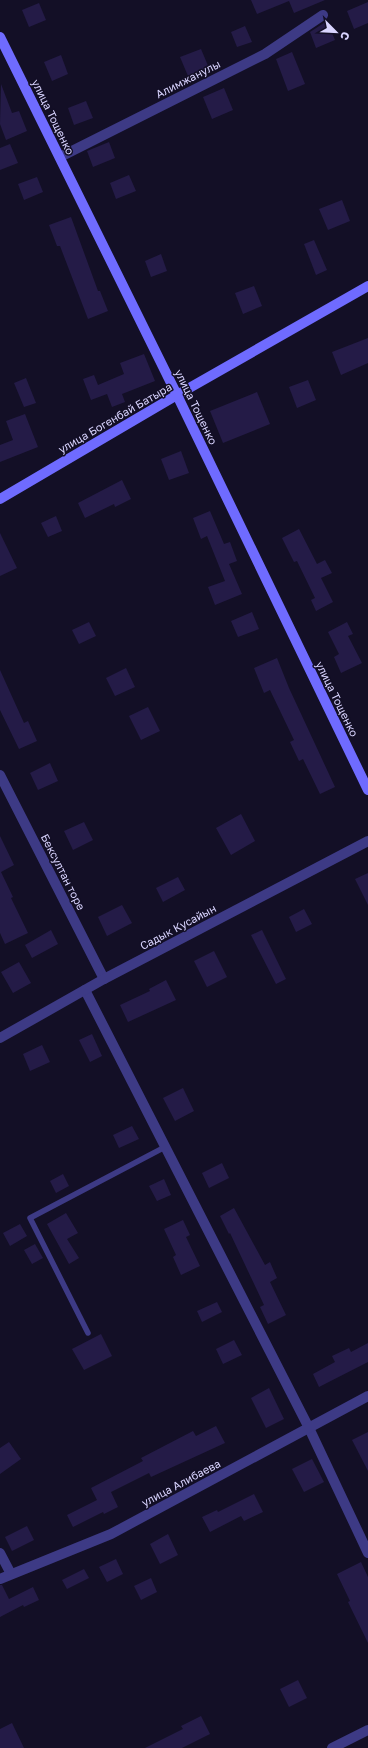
<svg xmlns="http://www.w3.org/2000/svg" width="368" height="1748" viewBox="0 0 368 1748" font-family="'Golos Text',sans-serif">
  <style>
    .building { fill: #241b47 }
    .lines { fill: none; stroke-linecap: round; stroke-linejoin: round }
    .lane { stroke: #3d3a85; stroke-width: 5.5 }
    .street { stroke: #3d3a85; stroke-width: 10 }
    .secondary { stroke: #6f6bff; stroke-width: 10 }
    .labels { text-anchor: middle; stroke-width: 3; stroke-linejoin: round; paint-order: stroke }
    .street-label { font-size: 11px; fill: #d9d4ff; stroke: #130f26 }
  </style>
  <rect width="100%" height="100%" fill="#130f26"/>
  <g class="building">
    <polygon points="251,0 325,0 294,13 289,1 257,14"/>
    <polygon points="368,2 368,23 354,29 347,11"/>
    <polygon points="39,3 46,20 29,27 22,10"/>
    <polygon points="327,21 335,40 316,48 310,32"/>
    <polygon points="245,26 252,42 237,47 231,32"/>
    <polygon points="201,49 209,68 188,76 180,57"/>
    <polygon points="292,52 305,84 288,91 276,59"/>
    <polygon points="61,55 68,74 52,81 44,62"/>
    <polygon points="1,84 12,113 19,111 27,131 6,140 0,124"/>
    <polygon points="224,88 233,110 212,119 203,97"/>
    <polygon points="86,101 93,118 74,125 68,108"/>
    <polygon points="109,142 115,158 93,167 87,151"/>
    <polygon points="10,144 18,163 0,170 0,148"/>
    <polygon points="129,175 136,191 116,199 110,183"/>
    <polygon points="37,177 43,192 24,200 18,184"/>
    <polygon points="342,200 350,221 328,230 319,209"/>
    <polygon points="71,217 98,291 100,291 108,311 88,319 60,246 57,246 49,225"/>
    <polygon points="314,240 327,270 316,275 304,244"/>
    <polygon points="161,254 167,271 151,277 145,261"/>
    <polygon points="254,286 262,306 243,314 235,293"/>
    <polygon points="368,338 368,363 341,375 332,352"/>
    <polygon points="144,354 155,381 122,394 125,402 112,407 107,394 91,400 83,379 94,375 98,385 124,374 120,363"/>
    <polygon points="26,378 36,403 24,407 14,383"/>
    <polygon points="308,380 316,400 297,408 289,387"/>
    <polygon points="257,392 270,424 223,443 210,411"/>
    <polygon points="25,414 38,447 0,462 0,445 13,440 6,421"/>
    <polygon points="181,451 189,473 169,480 161,459"/>
    <polygon points="122,480 131,499 115,507 114,504 85,518 78,503"/>
    <polygon points="210,511 224,544 230,542 237,561 229,564 242,594 215,605 208,587 225,581 207,536 201,539 193,518"/>
    <polygon points="56,516 62,531 48,537 41,523"/>
    <polygon points="299,529 317,564 325,560 332,573 321,578 333,602 316,611 311,600 315,598 297,561 294,562 282,538"/>
    <polygon points="0,533 17,568 0,576"/>
    <polygon points="252,612 259,629 238,637 231,621"/>
    <polygon points="89,622 96,636 79,644 72,630"/>
    <polygon points="347,622 353,634 348,636 362,663 341,673 334,657 339,654 328,632"/>
    <polygon points="277,658 289,688 335,787 320,794 303,759 299,761 290,742 294,740 270,690 264,693 254,668"/>
    <polygon points="126,668 135,687 115,696 106,678"/>
    <polygon points="0,670 24,723 28,721 37,741 19,749 0,710"/>
    <polygon points="148,707 160,731 141,740 129,716"/>
    <polygon points="50,763 58,781 38,790 30,773"/>
    <polygon points="241,814 255,841 231,855 216,828"/>
    <polygon points="84,822 93,840 73,850 64,831"/>
    <polygon points="0,836 14,865 1,872 13,897 11,898 28,933 5,944 0,933"/>
    <polygon points="368,873 368,905 355,879"/>
    <polygon points="178,877 185,890 163,902 156,888"/>
    <polygon points="122,905 132,923 107,936 98,917"/>
    <polygon points="304,909 312,924 296,932 289,917"/>
    <polygon points="51,930 58,944 32,958 25,945"/>
    <polygon points="262,930 286,979 276,984 251,935"/>
    <polygon points="214,951 227,977 207,987 194,961"/>
    <polygon points="19,962 31,983 13,993 1,972"/>
    <polygon points="166,980 176,1000 128,1022 120,1005 150,991 149,989"/>
    <polygon points="92,1034 102,1056 90,1062 79,1040"/>
    <polygon points="42,1045 50,1062 30,1071 23,1054"/>
    <polygon points="183,1088 194,1111 175,1121 163,1098"/>
    <polygon points="132,1126 139,1139 119,1148 113,1135"/>
    <polygon points="222,1163 229,1178 209,1188 202,1173"/>
    <polygon points="63,1174 69,1186 56,1193 50,1181"/>
    <polygon points="164,1179 171,1195 157,1201 149,1186"/>
    <polygon points="234,1208 265,1265 270,1262 277,1278 270,1282 286,1315 268,1324 260,1307 264,1305 230,1233 229,1234 220,1216"/>
    <polygon points="66,1213 78,1233 67,1239 79,1258 69,1264 47,1224"/>
    <polygon points="183,1220 190,1235 186,1237 200,1266 181,1275 173,1257 176,1255 164,1229"/>
    <polygon points="20,1224 27,1236 10,1246 3,1233"/>
    <polygon points="35,1244 43,1258 32,1264 24,1250"/>
    <polygon points="217,1302 222,1312 202,1322 197,1311"/>
    <polygon points="101,1334 112,1356 84,1370 72,1349"/>
    <polygon points="234,1340 242,1355 223,1364 216,1349"/>
    <polygon points="368,1343 368,1362 319,1387 313,1374 335,1362 332,1356 349,1348 351,1352"/>
    <polygon points="269,1388 284,1419 266,1428 251,1398"/>
    <polygon points="216,1426 225,1443 151,1477 149,1473 111,1492 118,1507 104,1514 103,1512 73,1527 67,1515 97,1500 91,1488 143,1461 141,1458 193,1431 196,1436"/>
    <polygon points="368,1432 368,1471 352,1440"/>
    <polygon points="9,1442 21,1459 0,1474 0,1448"/>
    <polygon points="312,1459 324,1482 304,1492 292,1469"/>
    <polygon points="254,1494 263,1512 244,1521 241,1516 210,1532 202,1517 217,1510 218,1512"/>
    <polygon points="27,1526 34,1540 12,1551 5,1537"/>
    <polygon points="168,1534 178,1555 160,1564 150,1544"/>
    <polygon points="116,1559 123,1574 107,1582 99,1567"/>
    <polygon points="361,1562 368,1577 368,1643 348,1602 350,1601 337,1574"/>
    <polygon points="84,1569 89,1578 67,1589 62,1580"/>
    <polygon points="151,1578 157,1592 141,1600 134,1586"/>
    <polygon points="0,1585 2,1585 9,1599 33,1587 39,1600 24,1607 23,1605 0,1617"/>
    <polygon points="298,1680 307,1698 289,1707 280,1689"/>
    <polygon points="201,1716 210,1734 182,1748 145,1748 183,1729 181,1726"/>
    <polygon points="12,1723 24,1748 0,1748 0,1729"/>
  </g>
  <g class="lines">
    <polyline class="lane" points="88,1333 30,1218 165,1147"/>
    <g class="street">
      <polyline points="60,157 265,54 323,15"/>
      <polyline points="0,775 104,979"/>
      <polyline points="85,990 309,1428 368,1553"/>
      <polyline points="0,1038 104,979 368,841"/>
      <polyline points="0,1553 11,1574"/>
      <polyline points="0,1579 111,1534 368,1396"/>
      <polyline points="332,1748 368,1730"/>
    </g>
    <g class="secondary">
      <polyline points="0,37 177,395 368,790"/>
      <polyline points="0,499 177,395 368,286"/>
    </g>
  </g>
  <g class="labels">
    <g class="street-label">
      <text transform="translate(188 79) rotate(-27)" y="4">Алимжанулы</text>
      <text transform="translate(53 117) rotate(64)" y="4">улица Тощенко</text>
      <text transform="translate(196 407) rotate(64)" y="4">улица Тощенко</text>
      <text transform="translate(115 418) rotate(-30)" y="4">улица Богенбай Батыра</text>
      <text transform="translate(337 699) rotate(64)" y="4">улица Тощенко</text>
      <text transform="translate(63 872) rotate(63)" y="4">Бексултан торе</text>
      <text transform="translate(178 927) rotate(-28)" y="4">Садык Кусайын</text>
      <text transform="translate(181 1483) rotate(-28)" y="4">улица Алибаева</text>
    </g>
  </g>
  <g transform="translate(336 32) rotate(114)" stroke="#130f26" stroke-width="3" paint-order="stroke">
  <path d="M0-3L7 15L0 10L-7 15Z" fill="#d9d4ff"/>
  <text y="-6" font-size="11" font-weight="bold" text-anchor="middle" fill="#d9d4ff">С</text>
  </g>
</svg>
